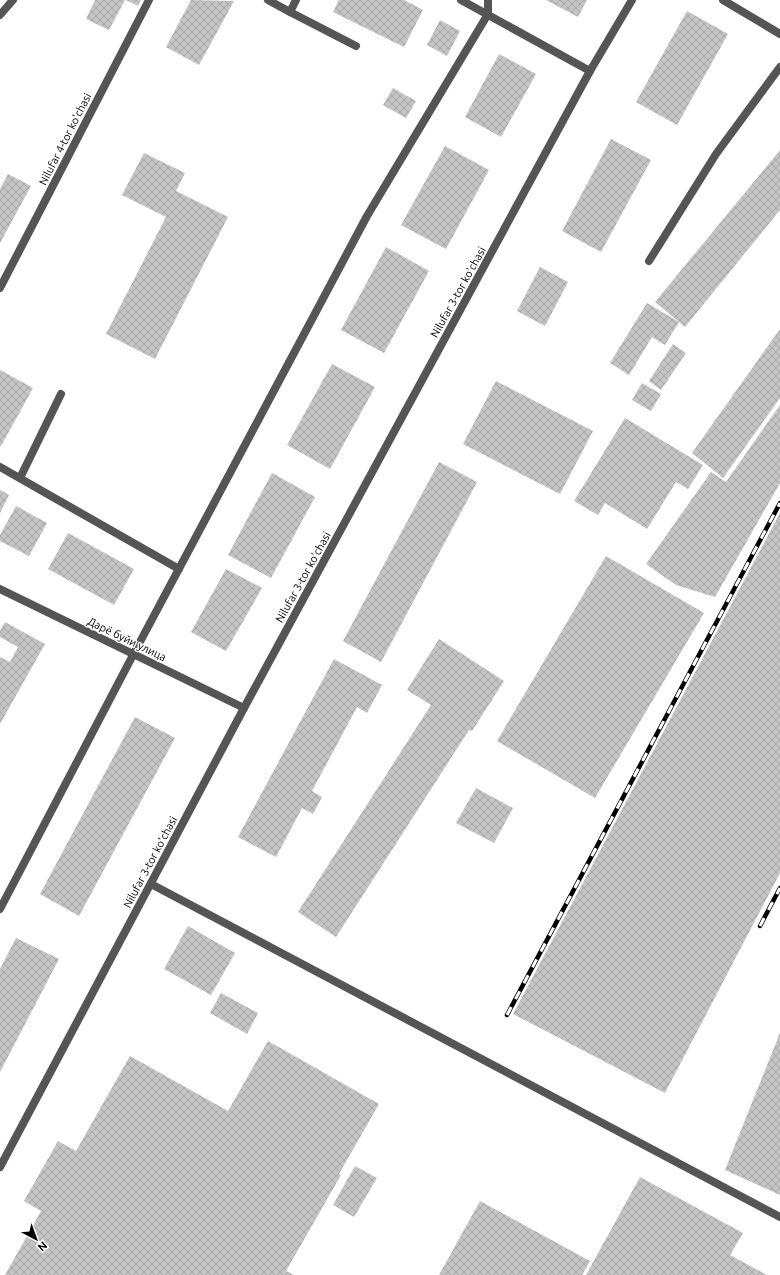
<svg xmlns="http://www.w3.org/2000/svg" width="780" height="1275" viewBox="0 0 780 1275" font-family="Ubuntu,sans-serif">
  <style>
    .building { fill: url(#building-cross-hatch) }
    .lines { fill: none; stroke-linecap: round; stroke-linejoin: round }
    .service { stroke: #555; stroke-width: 8 }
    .minor { stroke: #555; stroke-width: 8 }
    .rail-casing { stroke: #000; stroke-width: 4.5 }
    .rail { stroke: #fff; stroke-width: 3; stroke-dasharray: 9; stroke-linecap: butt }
    .labels { text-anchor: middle; stroke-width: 3; stroke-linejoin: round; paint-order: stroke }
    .street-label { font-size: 11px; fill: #000; stroke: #fff }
  </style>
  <defs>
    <pattern id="building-cross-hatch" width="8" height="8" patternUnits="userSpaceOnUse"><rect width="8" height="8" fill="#c4c4c4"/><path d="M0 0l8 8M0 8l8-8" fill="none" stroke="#a7a7a7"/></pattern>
  </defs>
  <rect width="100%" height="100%" fill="#fff"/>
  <g class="building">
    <polygon points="95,0 125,0 109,30 86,19"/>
    <polygon points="126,0 141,0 138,6"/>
    <polygon points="191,0 234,1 199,65 166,47"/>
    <polygon points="339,0 404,0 423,10 404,47 333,12"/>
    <polygon points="546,0 587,0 578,17"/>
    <polygon points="687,11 728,34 677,125 636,102"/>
    <polygon points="440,20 460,31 447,56 427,45"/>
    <polygon points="499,54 536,74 501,137 465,117"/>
    <polygon points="393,88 416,101 406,118 383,105"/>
    <polygon points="611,139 651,160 601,252 562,231"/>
    <polygon points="445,146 489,170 446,249 401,225"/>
    <polygon points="780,150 780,210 685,327 655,302"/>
    <polygon points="144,153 185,173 176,191 228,217 155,359 106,334 166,217 122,195"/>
    <polygon points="8,174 31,186 0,243 0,189"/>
    <polygon points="386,247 429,271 384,353 341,330"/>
    <polygon points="540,267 568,282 545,326 517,311"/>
    <polygon points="647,303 679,322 665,345 652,337 629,375 610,363"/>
    <polygon points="780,329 780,398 723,478 692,453"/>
    <polygon points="673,344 686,353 661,390 649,381"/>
    <polygon points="332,364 375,387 330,469 287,445"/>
    <polygon points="0,370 33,388 1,446 0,446"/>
    <polygon points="496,381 593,431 560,494 463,444"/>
    <polygon points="642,383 661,394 651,411 632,400"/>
    <polygon points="780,405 780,483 715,597 676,585 646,564 711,472 726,482"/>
    <polygon points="625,418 703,465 688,489 676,482 647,529 605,503 598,515 574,501"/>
    <polygon points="439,462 477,482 381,662 343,641"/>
    <polygon points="272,473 315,497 271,578 228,555"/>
    <polygon points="0,490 9,495 0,513"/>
    <polygon points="16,506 47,523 29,556 0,541 0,535"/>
    <polygon points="780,513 780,873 665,1093 513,1014"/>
    <polygon points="68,533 134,569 114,605 48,569"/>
    <polygon points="606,556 704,613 595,798 497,741"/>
    <polygon points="226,569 262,588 226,651 191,632"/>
    <polygon points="5,622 45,644 0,724 0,657 10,662 18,647 0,637 0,630"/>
    <polygon points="439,639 504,681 472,731 469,730 336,937 298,912 431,705 407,690"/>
    <polygon points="334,659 382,685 367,713 357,707 312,791 322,797 313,814 302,808 276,857 238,837"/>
    <polygon points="135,717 175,738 79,916 40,894"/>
    <polygon points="476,788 513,808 494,843 456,823"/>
    <polygon points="188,926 235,953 211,995 164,969"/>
    <polygon points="16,938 59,959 0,1072 0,969"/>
    <polygon points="221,993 258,1013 247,1034 210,1013"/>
    <polygon points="780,1033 780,1195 725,1170"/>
    <polygon points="268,1041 379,1104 339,1174 341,1175 286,1271 294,1275 5,1275 41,1211 24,1201 58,1141 76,1151 130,1056 228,1111"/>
    <polygon points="355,1166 377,1178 354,1217 333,1205"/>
    <polygon points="640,1177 743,1233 730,1255 767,1275 586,1275"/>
    <polygon points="480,1201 590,1261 582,1275 439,1275"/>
  </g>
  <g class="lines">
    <g class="service">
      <polyline points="268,0 290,12 296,0"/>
      <polyline points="461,0 590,71"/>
      <polyline points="723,0 780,34"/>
      <polyline points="290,12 356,46"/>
      <polyline points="0,15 13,0"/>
      <polyline points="649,261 716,154 780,67"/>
      <polyline points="0,467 179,569"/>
      <polyline points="20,478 61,394"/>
      <polyline points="151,884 780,1217"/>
      <polyline points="0,909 133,655 367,216 488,14 488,0"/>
    </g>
    <g class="minor">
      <polyline points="0,288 149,0"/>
      <polyline points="0,589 244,708"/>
      <polyline points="0,1167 244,708 590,71 632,0"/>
    </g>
    <g class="rail-casing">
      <g id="rail">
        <polyline points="760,926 780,888"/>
        <polyline points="507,1015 780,503"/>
      </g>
    </g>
    <use href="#rail" class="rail"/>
  </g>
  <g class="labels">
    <g class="street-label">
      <text transform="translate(65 139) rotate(-63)" y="4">Nilufar 4-tor ko'chasi</text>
      <text transform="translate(458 292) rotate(-61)" y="4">Nilufar 3-tor ko'chasi</text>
      <text transform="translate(303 577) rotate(-61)" y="4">Nilufar 3-tor ko'chasi</text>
      <text transform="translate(127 639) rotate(26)" y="4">Дарё буйи улица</text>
      <text transform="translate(150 862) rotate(-62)" y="4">Nilufar 3-tor ko'chasi</text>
    </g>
  </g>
  <g transform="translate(36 1239) rotate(139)" stroke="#ffffff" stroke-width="3" paint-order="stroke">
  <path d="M0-3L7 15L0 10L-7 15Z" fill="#000000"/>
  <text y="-6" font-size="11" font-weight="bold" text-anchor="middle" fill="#000000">N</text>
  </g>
</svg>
